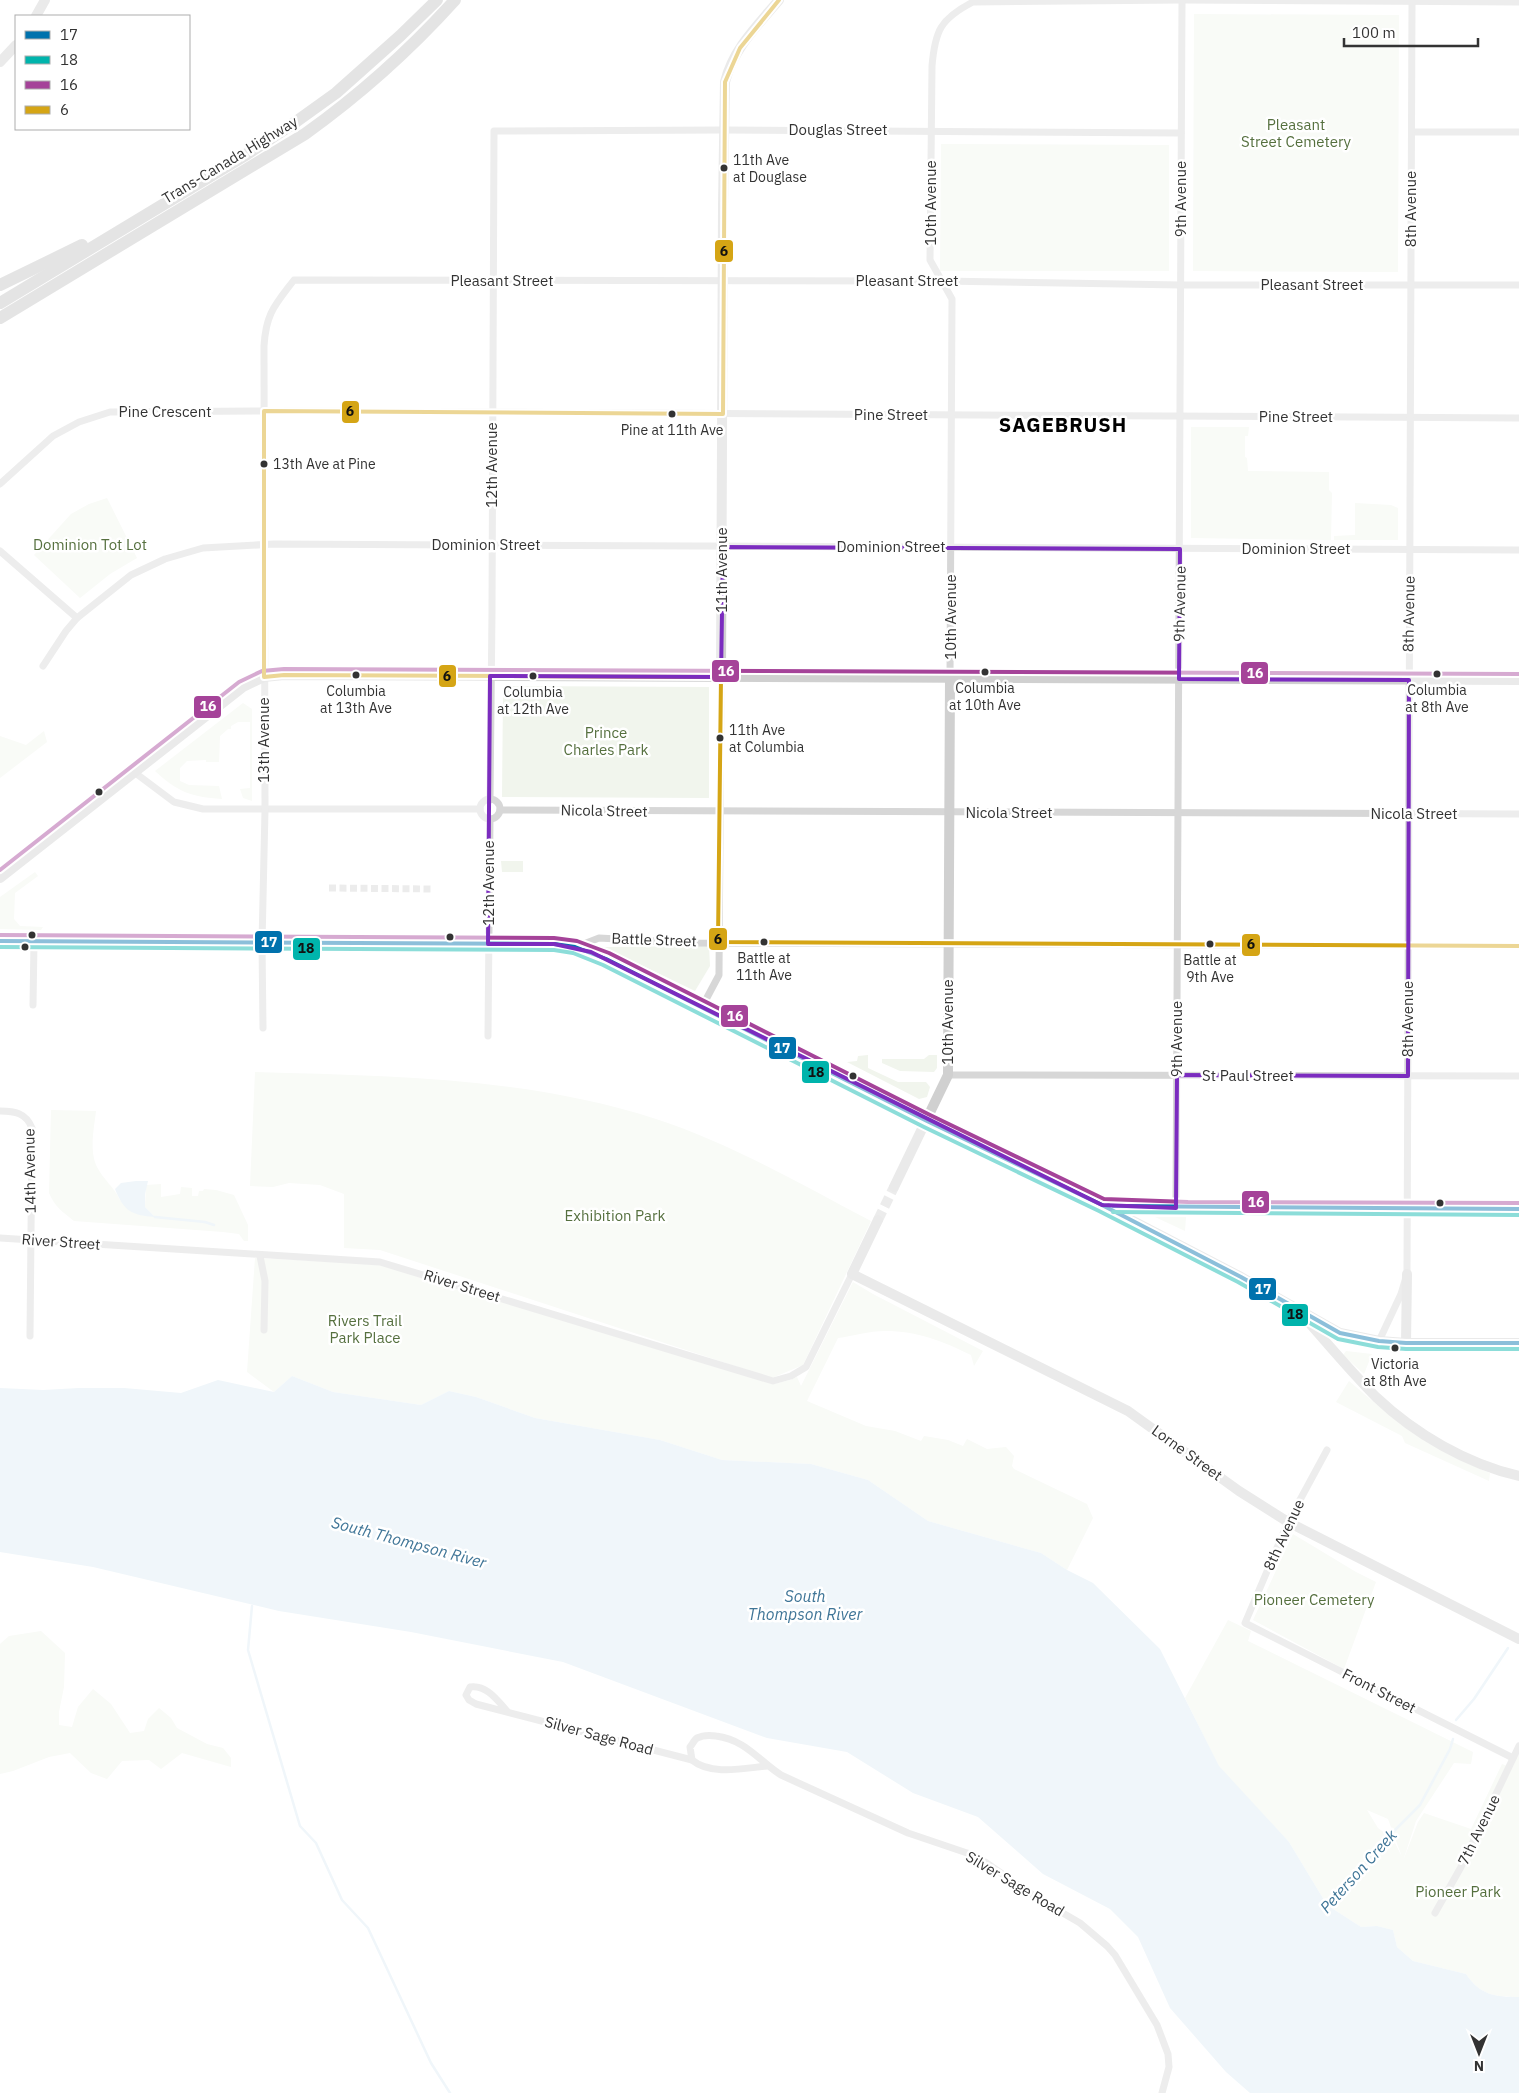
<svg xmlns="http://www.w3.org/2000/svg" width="1519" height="2093" viewBox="0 0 1519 2093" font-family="'IBM Plex Sans',sans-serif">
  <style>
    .green { fill: #f1f5ed; fill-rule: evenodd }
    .water { fill: #ddebf3 }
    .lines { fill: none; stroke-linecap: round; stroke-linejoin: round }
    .stream { stroke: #ddebf3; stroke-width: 2.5 }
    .street-tunnel { stroke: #d6d6d6; stroke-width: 7; stroke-dasharray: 7 3.5; stroke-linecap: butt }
    .secondary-tunnel { stroke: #d6d6d6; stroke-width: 10; stroke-dasharray: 10 5; stroke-linecap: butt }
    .street { stroke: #d7d7d7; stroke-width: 7 }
    .secondary { stroke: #d0d0d0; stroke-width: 10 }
    .highway { stroke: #c4c4c4; stroke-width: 12 }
    .bus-1-casing { stroke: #fff; stroke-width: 8 }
    .bus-2-casing { stroke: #fff; stroke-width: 8 }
    .bus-3-casing { stroke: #fff; stroke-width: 8 }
    .bus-4-casing { stroke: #fff; stroke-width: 8 }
    .bus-1 { stroke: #0072ad; stroke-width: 4 }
    .bus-2 { stroke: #00b4ac; stroke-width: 4 }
    .bus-3 { stroke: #a54399; stroke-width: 4 }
    .bus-4 { stroke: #d5a515; stroke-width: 4 }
    .marked { fill: none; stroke: #7b2cbf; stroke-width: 4; stroke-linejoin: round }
    .bus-dot { fill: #333; stroke: #fff; stroke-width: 2 }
    .labels { text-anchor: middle; stroke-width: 5; stroke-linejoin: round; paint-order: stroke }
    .bus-label { font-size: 14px; fill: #333; stroke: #fff }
    .park-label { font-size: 15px; fill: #56703f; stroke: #fff }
    .street-label { font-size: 15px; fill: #333; stroke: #fff }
    .water-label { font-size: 16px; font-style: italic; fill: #3f7597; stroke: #fff }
    .district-label { font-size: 20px; font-weight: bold; letter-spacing: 1px; fill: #000; stroke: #fff }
    .line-badge { stroke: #fff; stroke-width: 2 }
    .badge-label { font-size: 14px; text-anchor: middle; font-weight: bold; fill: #fff }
    .pale-badge-label { font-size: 14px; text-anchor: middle; font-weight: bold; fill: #111 }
  </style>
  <rect width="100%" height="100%" fill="#fff"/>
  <g class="green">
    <polygon points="1194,14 1399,15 1398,272 1193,271"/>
    <polygon points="941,144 1169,145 1169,271 940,271"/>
    <polygon points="1191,427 1249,427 1248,436 1245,436 1245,457 1247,458 1248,471 1329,472 1329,490 1332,493 1331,540 1191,538"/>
    <polygon points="107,498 137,558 110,574 80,598 34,555 71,514 89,504"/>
    <polygon points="1355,503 1391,505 1398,508 1398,540 1334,540 1334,536 1355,535"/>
    <polygon points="510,686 709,687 709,798 502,797 503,693"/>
    <path d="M243,703L252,709V801L243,798L240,789L250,788V722H238L231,726V729H228L220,736L219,762H206V760L187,761L180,768V781L189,785L219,786L222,799C191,797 178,792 155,771Z"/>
    <polygon points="44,731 47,742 0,778 0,736 26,745"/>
    <polygon points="501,861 523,861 523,872 502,872"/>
    <polygon points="35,872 38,876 15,893 14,919 20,926 43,927 41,930 0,929 0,897"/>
    <polygon points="709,946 710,966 695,991 604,947"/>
    <polygon points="868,1055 868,1068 898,1082 926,1082 930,1087 927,1097 919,1099 847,1062 857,1061 858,1056"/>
    <polygon points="929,1055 937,1055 937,1068 934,1072 900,1071 882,1063 882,1059 924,1059"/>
    <path d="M255,1072C390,1076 526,1077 656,1119C732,1144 801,1184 871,1221L803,1365L772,1378L380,1250L344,1248V1194L320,1185L289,1183L273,1187L250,1186Z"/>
    <path d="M51,1110L96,1111C94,1128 89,1151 97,1167C103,1179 114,1187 120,1200L154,1216L145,1207L146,1185L161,1184V1197L180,1194L181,1187L192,1188V1196H198L199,1191H203L204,1189L216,1190L234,1195L248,1225V1241H244L239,1234L223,1232L74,1221C63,1212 55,1207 49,1193Z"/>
    <polygon points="1155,1217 1186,1217 1185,1231"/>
    <path d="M255,1258L379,1264L774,1384L790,1380L797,1377L801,1386L853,1282L873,1294L983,1351L974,1366L971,1355C942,1341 918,1331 885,1331C869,1331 853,1336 838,1338L807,1401L866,1426L895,1431L921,1441L924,1436L948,1440L963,1446L967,1439L987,1449L1006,1447L1014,1456L1012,1466L1014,1469L1087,1504L1093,1518L1067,1570L1041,1553L928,1521L868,1480L811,1464L722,1460L660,1440L535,1418L476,1397L449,1391L421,1405L333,1392L292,1376L274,1392L247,1372Z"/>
    <polygon points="1346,1351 1372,1354 1364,1374 1343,1355"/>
    <path d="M1349,1381C1395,1421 1432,1450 1490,1473L1489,1481L1405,1443L1402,1436L1336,1402Z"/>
    <polygon points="1293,1534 1356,1572 1376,1582 1344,1669 1253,1620"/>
    <path d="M1228,1620L1251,1631L1248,1641L1473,1752L1471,1764L1454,1763L1416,1821L1403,1861L1418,1822L1424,1813L1471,1829L1502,1764L1512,1768L1519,1754V1997C1495,1997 1480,1995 1466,1974L1413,1961L1397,1947L1393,1930L1377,1926L1361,1927L1327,1905L1289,1842L1219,1767L1185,1698ZM1367,1810L1388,1819L1402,1857L1393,1839L1378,1828Z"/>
    <polygon points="41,1631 65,1653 64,1687 59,1712 59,1725 72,1727 78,1707 93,1689 111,1704 130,1733 144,1731 148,1719 159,1708 171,1718 177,1728 207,1744 223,1748 231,1758 231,1767 182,1753 161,1769 149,1760 122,1761 107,1779 91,1773 70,1753 49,1757 13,1771 0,1774 0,1644 9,1636"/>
  </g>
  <g class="water">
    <path d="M136,1181H148L145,1194V1207L155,1217C131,1215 124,1211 115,1189L121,1183Z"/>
    <path d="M292,1376L333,1392L421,1405L449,1391L476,1397L535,1418L660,1440L722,1460L811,1464L868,1480L928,1521L1041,1553L1067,1570L1093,1583L1160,1649L1219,1766L1289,1842L1327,1905L1361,1927L1377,1926L1393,1930L1397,1947L1413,1961L1466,1974C1480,1995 1495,1997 1519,1997V2093H1250L1226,2072L1170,2008L1138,1937L1110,1909L1043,1874L978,1817L913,1793L847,1752L767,1738L563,1662L411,1632L279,1611L93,1567L0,1552V1388L43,1390L79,1388H124L181,1393L218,1380L274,1392Z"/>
  </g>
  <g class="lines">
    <g class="stream">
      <polyline points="155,1217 205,1222 214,1225"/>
      <polyline points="252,1606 248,1650 300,1826 316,1843 342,1900 368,1928 431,2063 450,2093"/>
      <polyline points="1456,1720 1474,1699 1508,1648"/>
      <polyline points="1326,1907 1357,1875 1384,1841 1420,1805 1450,1749 1453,1739"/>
    </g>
    <polyline class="street-tunnel" points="329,888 433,889"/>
    <polyline class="secondary-tunnel" points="878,1220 894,1187"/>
    <g class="street">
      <polyline points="1412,132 1519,132"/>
      <polyline points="0,484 53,436 79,422 110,412 264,411 1519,418"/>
      <polyline points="0,551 77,618"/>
      <polyline points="43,666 66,631 77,618 131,575 165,559 203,548 274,544 1519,550"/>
      <path d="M950,678L952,299L930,260L932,66C935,31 940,19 973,2L1182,0L1519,2"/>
      <polyline points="134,772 174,802 203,809 480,809"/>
      <circle cx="490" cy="809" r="10"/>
      <polyline points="490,800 492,611 494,131 724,130 1181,133"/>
      <polyline points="500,810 1519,814"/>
      <polyline points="576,947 599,938 689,943 1519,946"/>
      <polyline points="33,1005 34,942"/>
      <polyline points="702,1007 719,975 721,677"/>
      <path d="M263,1028L262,943L265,810L264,346C266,313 275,305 294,280L941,281L1181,285H1519"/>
      <polyline points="488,1036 490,819"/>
      <polyline points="948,1075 1519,1076"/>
      <path d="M0,1111C15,1111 26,1113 32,1128L30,1336"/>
      <polyline points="1176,1208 1182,0"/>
      <polyline points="0,1238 380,1262 773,1381 791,1376 806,1367 852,1274"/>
      <polyline points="260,1256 265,1281 264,1330"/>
      <polyline points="1379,1341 1401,1294 1407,1274 1412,1"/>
      <polyline points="1327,1450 1288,1522 1245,1623 1513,1758"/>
      <path d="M507,1711C498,1701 486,1684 470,1687L466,1695L469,1700L476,1704L692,1760"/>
      <path d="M767,1766C745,1768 711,1776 692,1760L690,1747C692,1745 694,1740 697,1738C703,1735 710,1735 716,1736C746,1740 758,1760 781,1775L908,1833L967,1853L985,1862L1037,1898L1080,1923L1107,1946L1115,1955L1157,2025L1168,2054L1169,2067L1162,2093"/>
      <polyline points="1435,1913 1461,1867 1519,1746"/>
    </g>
    <g class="secondary">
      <polyline points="36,16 45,0"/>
      <polyline points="0,62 16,45"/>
      <path d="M721,677L723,206L725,82C733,49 757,26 779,0"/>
      <polyline points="0,878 243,687 264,677 284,675 1519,680"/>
      <polyline points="0,941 554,944 575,947 606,959 927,1121 1102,1205 1241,1277 1340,1333 1379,1341 1406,1343 1519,1343"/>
      <polyline points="894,1187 948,1075 950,678"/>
      <polyline points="1105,1205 1188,1208 1519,1209"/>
      <polyline points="878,1220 852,1274 1128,1411 1239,1491 1288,1522 1519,1639"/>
      <path d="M1304,1317C1328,1344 1351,1372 1376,1397C1415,1434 1467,1464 1519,1476"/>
      <polyline points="1406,1343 1407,1274"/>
    </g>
    <g class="highway">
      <polyline points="0,285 82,245"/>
      <polyline points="0,303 247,154 297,121 336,93 400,36 437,0"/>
      <path d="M0,318L305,134C361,94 409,51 455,0"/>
    </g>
    <g class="bus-1-casing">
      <g id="bus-1">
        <polyline points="0,941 554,944 575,947 606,959 927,1121 1102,1205 1241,1277 1340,1333 1379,1341 1406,1343 1519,1343"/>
        <polyline points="1113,1206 1519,1209"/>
      </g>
    </g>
    <g class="bus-2-casing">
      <g id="bus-2">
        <polyline points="0,947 554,950 573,953 603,965 924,1127 1099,1211 1238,1282 1338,1339 1378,1347 1406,1349 1519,1349"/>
        <polyline points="1113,1212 1519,1215"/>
      </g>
    </g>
    <g class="bus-3-casing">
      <g id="bus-3">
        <polyline points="0,870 239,682 262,671 284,669 1519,674"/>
        <polyline points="0,935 554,938 577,941 609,953 930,1115 1104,1199 1188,1202 1519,1203"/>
      </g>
    </g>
    <g class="bus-4-casing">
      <polyline id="bus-4" points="779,0 740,48 725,82 723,414 264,411 264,677 284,675 721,677 718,942 1519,946"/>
    </g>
    <use href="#bus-1" class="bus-1"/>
    <use href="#bus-2" class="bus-2"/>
    <use href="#bus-3" class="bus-3"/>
    <use href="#bus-4" class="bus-4"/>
  </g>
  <path d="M0 0H1519V2093H0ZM723,547L1180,549L1179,679L1409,680L1408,1076L1177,1075L1176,1208L1102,1205L591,952L554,944H488L490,676L721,677Z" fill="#fff" fill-opacity=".55" fill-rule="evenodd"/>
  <path class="marked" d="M723,547L1180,549L1179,679L1409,680L1408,1076L1177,1075L1176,1208L1102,1205L591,952L554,944H488L490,676L721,677Z"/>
  <g class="bus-dot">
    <circle cx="724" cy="168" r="4.5"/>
    <circle cx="672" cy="414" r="4.5"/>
    <circle cx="264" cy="464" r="4.5"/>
    <circle cx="985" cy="672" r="4.5"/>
    <circle cx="1437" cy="674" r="4.5"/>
    <circle cx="356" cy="675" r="4.5"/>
    <circle cx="533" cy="676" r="4.5"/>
    <circle cx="720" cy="738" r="4.5"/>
    <circle cx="99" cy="792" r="4.5"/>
    <circle cx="32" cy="935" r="4.5"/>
    <circle cx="450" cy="937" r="4.5"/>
    <circle cx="764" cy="942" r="4.5"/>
    <circle cx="1210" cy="944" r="4.5"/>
    <circle cx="25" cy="947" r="4.5"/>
    <circle cx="853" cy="1076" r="4.5"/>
    <circle cx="1440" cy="1203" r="4.5"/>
    <circle cx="1395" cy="1348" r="4.5"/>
  </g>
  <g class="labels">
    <g class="bus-label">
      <text x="733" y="165" text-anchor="start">11th Ave<tspan x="733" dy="17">at Douglase</tspan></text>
      <text x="672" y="435">Pine at 11th Ave</text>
      <text x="273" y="469" text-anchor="start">13th Ave at Pine</text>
      <text x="985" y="693">Columbia<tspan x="985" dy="17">at 10th Ave</tspan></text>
      <text x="1437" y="695">Columbia<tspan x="1437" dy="17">at 8th Ave</tspan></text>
      <text x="356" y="696">Columbia<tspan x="356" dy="17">at 13th Ave</tspan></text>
      <text x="533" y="697">Columbia<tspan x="533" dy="17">at 12th Ave</tspan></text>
      <text x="729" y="735" text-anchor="start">11th Ave<tspan x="729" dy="17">at Columbia</tspan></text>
      <text x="764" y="963">Battle at<tspan x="764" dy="17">11th Ave</tspan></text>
      <text x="1210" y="965">Battle at<tspan x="1210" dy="17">9th Ave</tspan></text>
      <text x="1395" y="1369">Victoria<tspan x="1395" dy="17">at 8th Ave</tspan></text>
    </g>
    <g class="park-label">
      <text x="1296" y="130">Pleasant<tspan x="1296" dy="17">Street Cemetery</tspan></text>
      <text x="90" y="550">Dominion Tot Lot</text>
      <text x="606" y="738">Prince<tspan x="606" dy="17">Charles Park</tspan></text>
      <text x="615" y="1221">Exhibition Park</text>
      <text x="365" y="1326">Rivers Trail<tspan x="365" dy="17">Park Place</tspan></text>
      <text x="1314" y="1605">Pioneer Cemetery</text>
      <text x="1458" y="1897">Pioneer Park</text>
    </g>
    <g class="street-label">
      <text x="838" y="135">Douglas Street</text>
      <text transform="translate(230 160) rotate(-31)" y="5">Trans-Canada Highway</text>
      <text transform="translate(1181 199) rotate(-90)" y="5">9th Avenue</text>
      <text transform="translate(931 203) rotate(-90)" y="5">10th Avenue</text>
      <text transform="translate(1411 209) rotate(-90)" y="5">8th Avenue</text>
      <text x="502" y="286">Pleasant Street</text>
      <text x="907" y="286">Pleasant Street</text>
      <text x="1312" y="290">Pleasant Street</text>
      <text x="165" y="417">Pine Crescent</text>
      <text x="891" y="420">Pine Street</text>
      <text x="1296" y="422">Pine Street</text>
      <text transform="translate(492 465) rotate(-90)" y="5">12th Avenue</text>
      <text x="486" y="550">Dominion Street</text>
      <text x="891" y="552">Dominion Street</text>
      <text x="1296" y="554">Dominion Street</text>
      <text transform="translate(722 570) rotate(-90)" y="5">11th Avenue</text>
      <text transform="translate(1180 604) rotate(-89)" y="5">9th Avenue</text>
      <text transform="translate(1409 614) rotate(-89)" y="5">8th Avenue</text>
      <text transform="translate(951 617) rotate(-90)" y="5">10th Avenue</text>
      <text transform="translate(264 740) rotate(-90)" y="5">13th Avenue</text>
      <text transform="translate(604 811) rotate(1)" y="5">Nicola Street</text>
      <text x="1009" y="818">Nicola Street</text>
      <text x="1414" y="819">Nicola Street</text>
      <text transform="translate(489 883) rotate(-90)" y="5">12th Avenue</text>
      <text transform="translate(654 940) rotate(2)" y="5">Battle Street</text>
      <text transform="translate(1408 1019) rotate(-90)" y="5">8th Avenue</text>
      <text transform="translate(948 1022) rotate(-90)" y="5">10th Avenue</text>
      <text transform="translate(1177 1039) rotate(-90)" y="5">9th Avenue</text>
      <text x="1248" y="1081">St Paul Street</text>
      <text transform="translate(30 1171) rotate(-91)" y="5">14th Avenue</text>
      <text transform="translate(61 1242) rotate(4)" y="5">River Street</text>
      <text transform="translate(462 1286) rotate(17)" y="5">River Street</text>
      <text transform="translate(1187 1453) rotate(36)" y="5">Lorne Street</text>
      <text transform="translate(1284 1535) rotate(-65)" y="5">8th Avenue</text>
      <text transform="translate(1379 1691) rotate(27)" y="5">Front Street</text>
      <text transform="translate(599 1736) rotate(15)" y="5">Silver Sage Road</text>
      <text transform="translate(1479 1830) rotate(-64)" y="5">7th Avenue</text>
      <text transform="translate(1015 1884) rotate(31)" y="5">Silver Sage Road</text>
    </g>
    <g class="water-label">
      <text transform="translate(409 1542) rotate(15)" y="6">South Thompson River</text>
      <text x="805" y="1602">South<tspan x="805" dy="18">Thompson River</tspan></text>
      <text transform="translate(1358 1871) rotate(-48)" y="6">Peterson Creek</text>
    </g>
    <g class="district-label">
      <text x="1063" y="432">SAGEBRUSH</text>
    </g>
  </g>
  <g class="line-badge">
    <rect x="714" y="239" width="20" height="24" rx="5" fill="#d5a515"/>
    <rect x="341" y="400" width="19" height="24" rx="5" fill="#d5a515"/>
    <rect x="711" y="659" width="29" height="24" rx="5" fill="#a54399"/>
    <rect x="1240" y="661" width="29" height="24" rx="5" fill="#a54399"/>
    <rect x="438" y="664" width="19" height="24" rx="5" fill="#d5a515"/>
    <rect x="193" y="695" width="29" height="24" rx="5" fill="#a54399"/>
    <rect x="708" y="927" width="20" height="24" rx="5" fill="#d5a515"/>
    <rect x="254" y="930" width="29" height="24" rx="5" fill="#0072ad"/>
    <rect x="1241" y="933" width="20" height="24" rx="5" fill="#d5a515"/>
    <rect x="292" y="937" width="29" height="24" rx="5" fill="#00b4ac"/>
    <rect x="720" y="1004" width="29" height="24" rx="5" fill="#a54399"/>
    <rect x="768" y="1036" width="29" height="24" rx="5" fill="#0072ad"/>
    <rect x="801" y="1060" width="29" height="24" rx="5" fill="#00b4ac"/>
    <rect x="1241" y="1190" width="29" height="24" rx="5" fill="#a54399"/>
    <rect x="1248" y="1277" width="29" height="24" rx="5" fill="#0072ad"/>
    <rect x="1281" y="1303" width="28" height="24" rx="5" fill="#00b4ac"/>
  </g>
  <g class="badge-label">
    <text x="726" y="676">16</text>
    <text x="1255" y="678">16</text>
    <text x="208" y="711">16</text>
    <text x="269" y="947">17</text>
    <text x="735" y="1021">16</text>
    <text x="782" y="1053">17</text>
    <text x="1256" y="1207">16</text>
    <text x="1263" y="1294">17</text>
  </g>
  <g class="pale-badge-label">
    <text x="724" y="256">6</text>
    <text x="350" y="416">6</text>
    <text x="447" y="681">6</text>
    <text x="718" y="944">6</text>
    <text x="1251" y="949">6</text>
    <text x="306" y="953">18</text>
    <text x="816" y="1077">18</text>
    <text x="1295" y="1319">18</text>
  </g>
  <rect x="15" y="15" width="175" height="115" fill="#ffffff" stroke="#adadad"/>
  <rect x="25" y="31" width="25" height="8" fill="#0072ad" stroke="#adadad"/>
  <text x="60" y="40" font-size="15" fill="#333333">17</text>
  <rect x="25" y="56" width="25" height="8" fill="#00b4ac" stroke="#adadad"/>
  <text x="60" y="65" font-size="15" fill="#333333">18</text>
  <rect x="25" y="81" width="25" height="8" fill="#a54399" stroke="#adadad"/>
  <text x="60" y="90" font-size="15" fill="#333333">16</text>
  <rect x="25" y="106" width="25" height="8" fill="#d5a515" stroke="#adadad"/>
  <text x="60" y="115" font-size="15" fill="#333333">6</text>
  <g transform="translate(1479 2053) rotate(180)" stroke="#ffffff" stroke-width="4" paint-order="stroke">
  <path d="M0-4L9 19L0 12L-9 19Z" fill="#333333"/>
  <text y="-8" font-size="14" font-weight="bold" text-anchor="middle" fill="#333333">N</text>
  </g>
  <path d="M1344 38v8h134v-8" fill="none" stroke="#333333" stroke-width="2.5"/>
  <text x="1352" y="38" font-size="15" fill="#333333" stroke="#ffffff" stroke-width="4" paint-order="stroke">100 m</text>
</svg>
